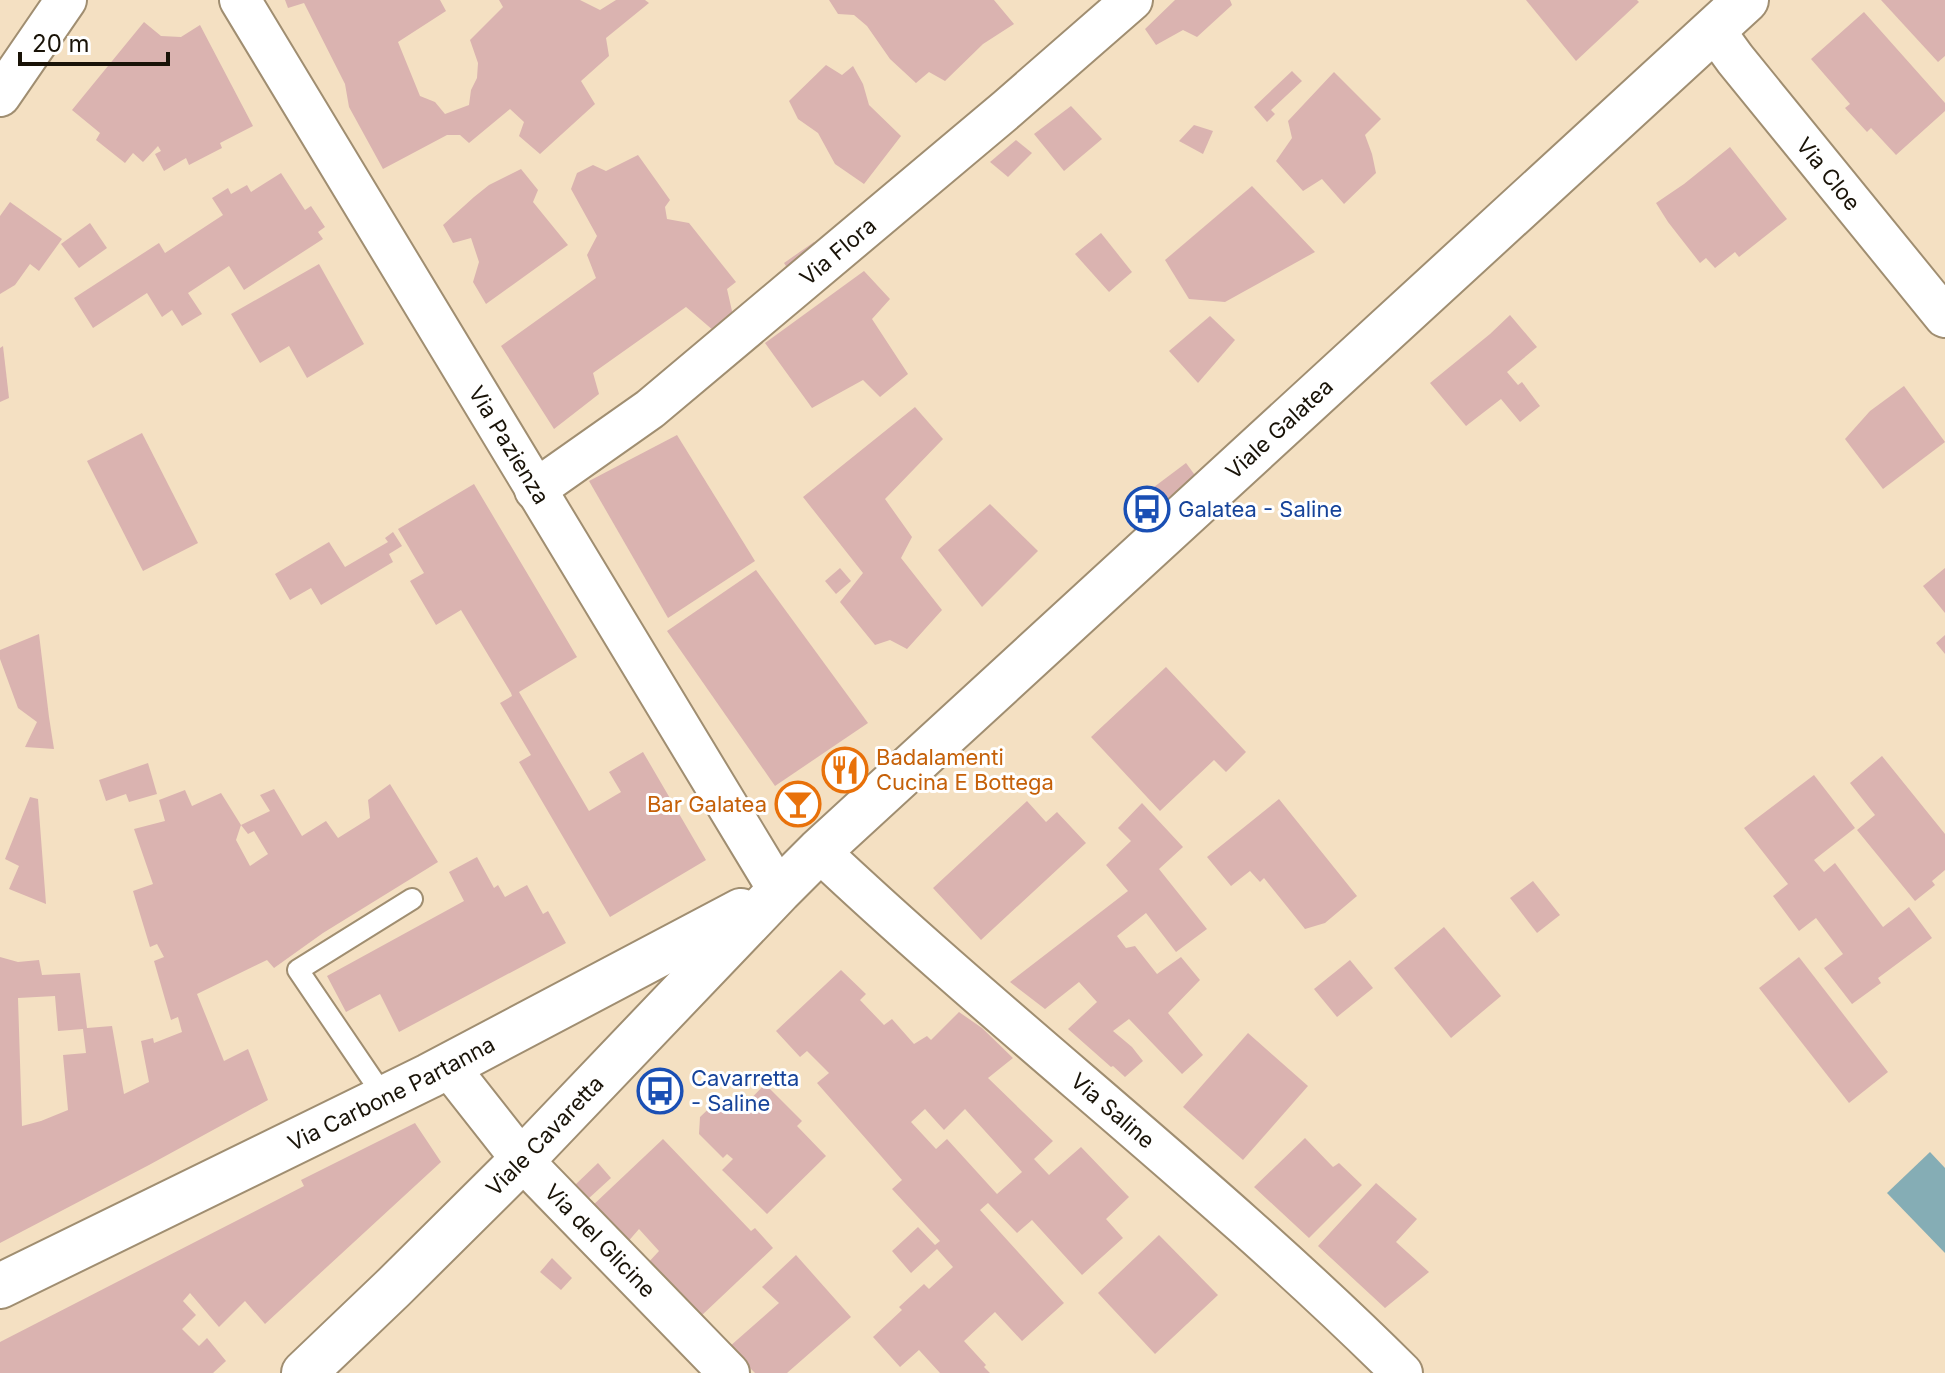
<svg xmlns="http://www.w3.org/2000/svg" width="1945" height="1373" viewBox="0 0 1945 1373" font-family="Inter,sans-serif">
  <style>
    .water { fill: #85adb5 }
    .building { fill: #dab3b0; fill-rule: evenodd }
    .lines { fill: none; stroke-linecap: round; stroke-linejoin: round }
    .service-casing { stroke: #a08e71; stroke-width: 24 }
    .minor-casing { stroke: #a08e71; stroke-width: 44 }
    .secondary-casing { stroke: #a08e71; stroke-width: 48 }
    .service { stroke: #fff; stroke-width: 20 }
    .minor { stroke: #fff; stroke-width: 40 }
    .secondary { stroke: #fff; stroke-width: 44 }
    .labels { text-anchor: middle; stroke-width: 6; stroke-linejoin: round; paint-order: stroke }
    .street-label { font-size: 22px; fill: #191308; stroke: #fff }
    .transit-label { font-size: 22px; fill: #164399; stroke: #fff; text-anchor: start }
    .food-label { font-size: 22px; fill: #c56008; stroke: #fff; text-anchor: start }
  </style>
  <rect width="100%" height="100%" fill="#f4e0c2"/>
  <polygon class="water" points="1930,1152 1945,1168 1945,1253 1887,1193"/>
  <g class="building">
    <polygon points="285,0 440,0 446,11 398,42 420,96 435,102 445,114 469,105 471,90 477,78 478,63 470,40 503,7 499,0 580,0 600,10 616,0 645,0 649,3 606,38 609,56 581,81 595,104 540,154 519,136 524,122 510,109 469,143 460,135 447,135 383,169 349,107 345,84 304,3 288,8"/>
    <polygon points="829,0 994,0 1014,24 983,44 945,81 929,72 916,83 890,59 867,26 854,15 838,14"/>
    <polygon points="1175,0 1230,0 1232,5 1197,37 1183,30 1156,45 1145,29"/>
    <polygon points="1526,0 1637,0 1639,2 1576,61"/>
    <polygon points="1881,0 1945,0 1945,56 1938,62"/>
    <polygon points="1864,12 1945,103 1945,111 1896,155 1871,128 1867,132 1845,108 1850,104 1811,59"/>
    <polygon points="144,22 161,36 181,37 200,25 253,126 220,143 222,148 189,165 186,158 164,171 155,154 161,151 158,146 143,162 133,153 125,163 96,140 100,133 72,110"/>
    <polygon points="826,65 842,75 853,66 863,84 869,105 901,136 864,184 835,164 818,133 798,119 789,101"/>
    <polygon points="1292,71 1302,81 1271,110 1275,114 1267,122 1254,107"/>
    <polygon points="1334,72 1381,119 1365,135 1372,154 1376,173 1344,204 1322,179 1303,191 1276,161 1292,138 1288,121"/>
    <polygon points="1071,106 1102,139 1064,171 1034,134"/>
    <polygon points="1194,125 1213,131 1203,154 1179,141"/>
    <polygon points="1016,140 1032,153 1008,177 990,162"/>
    <polygon points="1730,147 1787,219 1739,257 1735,252 1715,268 1706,258 1700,263 1668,222 1656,203 1684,184"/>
    <polygon points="638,155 670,200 665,207 667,219 689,223 736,282 727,289 735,324 721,337 686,307 593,373 599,394 554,429 501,346 596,278 587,255 597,236 571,189 577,173 593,165 606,171"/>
    <polygon points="521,169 538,190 533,202 568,245 486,304 473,282 479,262 471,238 453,243 443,225 474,197 489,185"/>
    <polygon points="281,173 305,210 311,206 325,227 318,232 323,239 244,290 229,266 188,293 202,314 182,326 172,310 162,317 147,293 93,328 74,298 159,243 165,253 223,215 212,198 228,188 231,194 247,185 251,192"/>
    <polygon points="1252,186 1315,252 1225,302 1189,299 1165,260"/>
    <polygon points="10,202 62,239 39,271 30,264 15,285 0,294 0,216"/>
    <polygon points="90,223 107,248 79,268 61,244"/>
    <polygon points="1101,233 1132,272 1109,292 1075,254"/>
    <polygon points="814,242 824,261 798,284 784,263"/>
    <polygon points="319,264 364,344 307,378 289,346 260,363 231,314"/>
    <polygon points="864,271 890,299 872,319 908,374 880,397 863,380 812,408 765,343"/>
    <polygon points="1510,315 1537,347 1507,372 1518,385 1522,382 1540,406 1520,422 1501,399 1466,426 1430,383 1490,334"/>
    <polygon points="1210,316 1235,340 1198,383 1169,351"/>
    <polygon points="3,346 9,398 0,402 0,348"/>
    <polygon points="1904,386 1945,442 1883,489 1845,439 1870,411"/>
    <polygon points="915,407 943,439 885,499 912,537 901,558 942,610 907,649 890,640 875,645 840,602 863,573 803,497"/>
    <polygon points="142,433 198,543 143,571 87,461"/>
    <polygon points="677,435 755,561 668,618 589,481"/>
    <polygon points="1186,463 1200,482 1166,511 1150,490"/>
    <polygon points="474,484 577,657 519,692 589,811 621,792 609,772 643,752 706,860 610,917 519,762 531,755 500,703 512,696 511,693 461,610 436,625 410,581 424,573 398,529"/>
    <polygon points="990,504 1038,551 982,607 938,550"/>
    <polygon points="393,532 402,546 389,554 393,562 321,605 311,588 290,600 275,574 329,542 345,567 388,542 385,538"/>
    <polygon points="840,568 851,581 836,594 825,581"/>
    <polygon points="1945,568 1945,613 1923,586"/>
    <polygon points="756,570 868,723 775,786 667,631"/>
    <polygon points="39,634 49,717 54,749 25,747 37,722 18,708 0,659 0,650"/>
    <polygon points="1945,635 1945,654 1936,643"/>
    <polygon points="1166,667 1246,752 1226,772 1214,760 1160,811 1091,737"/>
    <polygon points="1882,756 1945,834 1945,870 1932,881 1935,885 1915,901 1857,830 1875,815 1850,783"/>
    <polygon points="148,763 157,794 129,802 126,794 106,801 99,780"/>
    <polygon points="1814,775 1855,828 1814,860 1824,872 1835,863 1883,927 1909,907 1932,938 1878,978 1881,983 1852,1004 1824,968 1843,954 1816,918 1799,931 1773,896 1788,884 1744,828"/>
    <path d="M390,784L438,862L323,933L274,968L267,960L197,994L224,1061L248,1049L268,1100L149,1165L0,1243V957L18,962L39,960L42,975L80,973L87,1028L112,1026L124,1094L149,1082L141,1041L153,1038L154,1043L182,1032L178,1017L171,1020L154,961L164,957L157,944L150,947L133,891L153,884L134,829L165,821L159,800L185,790L192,806L221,793L241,825L270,811L260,795L274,789L302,836L326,821L338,838L370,818L368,800ZM241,825L248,834L254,831L268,854L250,866L236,840ZM55,996L58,1031L83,1029L86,1053L63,1055L68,1110L41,1121L22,1126L18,998Z"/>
    <polygon points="30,797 38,799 46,904 9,889 19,866 5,859"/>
    <polygon points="1279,799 1357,896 1325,923 1305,929 1264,878 1260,882 1250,871 1231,886 1207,857"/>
    <polygon points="1027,801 1046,822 1057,812 1086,843 981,940 933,888"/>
    <polygon points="1142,803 1183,847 1159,869 1207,929 1176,952 1146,913 1117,936 1126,948 1135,946 1157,974 1181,957 1200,980 1168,1013 1203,1055 1182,1074 1129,1019 1113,1031 1132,1047 1143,1061 1125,1077 1113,1066 1111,1067 1068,1029 1097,1002 1079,982 1045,1009 1010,982 1128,891 1106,865 1131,841 1118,828"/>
    <polygon points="477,857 494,888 498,885 505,897 527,885 543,914 548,911 566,943 399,1032 380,994 346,1012 327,976 464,901 449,872"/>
    <polygon points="1533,881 1560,915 1537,933 1510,898"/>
    <polygon points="1444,927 1501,996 1451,1038 1394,968"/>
    <polygon points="1799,957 1888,1072 1849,1103 1759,988"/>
    <polygon points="1350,960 1373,988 1337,1017 1314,989"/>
    <path d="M841,970L866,994L860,1000L884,1025L892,1019L914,1044L927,1036L931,1040L959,1012L982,1028L1013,1058L988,1078L1053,1141L1034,1159L1049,1175L1081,1147L1129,1197L1106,1219L1123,1238L1082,1275L1032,1220L1017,1233L988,1203L980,1210L1064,1303L1022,1341L995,1312L964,1341L986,1365L984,1367L990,1373H940L919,1350L900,1367L873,1337L902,1310L899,1307L924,1284L929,1289L953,1267L937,1249L911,1273L892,1251L918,1227L935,1245L940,1241L892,1189L902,1180L817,1083L829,1073L807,1051L800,1057L776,1031ZM925,1109L944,1130L965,1109L1022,1172L997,1194L947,1139L936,1149L911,1122Z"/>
    <polygon points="1248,1033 1308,1086 1243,1160 1183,1107"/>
    <polygon points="765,1084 802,1121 797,1126 826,1156 767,1214 722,1170 733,1159 727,1154 723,1158 699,1134 700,1117 720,1098 736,1101 743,1107"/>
    <polygon points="415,1123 441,1162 265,1324 245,1301 219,1327 190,1293 183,1301 196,1315 182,1329 199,1346 207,1338 226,1361 213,1373 0,1373 0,1342 304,1186 301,1180"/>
    <polygon points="1305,1138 1333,1167 1339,1163 1362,1185 1309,1238 1254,1187"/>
    <polygon points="663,1139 751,1231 755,1228 773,1248 701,1316 682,1295 678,1299 646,1265 659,1251 639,1229 626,1244 591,1207"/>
    <polygon points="598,1163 611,1178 588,1199 575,1185"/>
    <polygon points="1376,1183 1417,1219 1396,1242 1429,1272 1385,1308 1318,1246"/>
    <polygon points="1159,1235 1218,1295 1155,1354 1098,1293"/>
    <polygon points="796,1255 851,1317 787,1373 755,1373 729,1347 779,1303 762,1287"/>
    <polygon points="552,1258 572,1278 561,1290 540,1272"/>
  </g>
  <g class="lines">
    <g class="service-casing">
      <polyline id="service" points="385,1098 298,970 412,899"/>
    </g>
    <g class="minor-casing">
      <g id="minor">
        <path id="s1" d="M240,0L779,891"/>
        <path id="s2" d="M1714,30L1735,59L1945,317"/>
        <polyline points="0,96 66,0"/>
        <path id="s3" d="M535,490L650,409L1007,109L1132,0"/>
        <path id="s4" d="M819,851C1009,1030 1217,1189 1402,1373"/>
        <path id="s5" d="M448,1066L522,1160L729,1373"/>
      </g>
    </g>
    <g class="secondary-casing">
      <g id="secondary">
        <path id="s6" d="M0,1286L429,1076L741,911"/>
        <path id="s7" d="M304,1373L393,1288L522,1160L779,891L819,851L1746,0"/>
      </g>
    </g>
    <use href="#service" class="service"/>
    <use href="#minor" class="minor"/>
    <use href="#secondary" class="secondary"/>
  </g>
  <defs>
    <g id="bus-ring" transform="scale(2.3)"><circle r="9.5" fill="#fff" stroke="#1a4fb4" stroke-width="1.5"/><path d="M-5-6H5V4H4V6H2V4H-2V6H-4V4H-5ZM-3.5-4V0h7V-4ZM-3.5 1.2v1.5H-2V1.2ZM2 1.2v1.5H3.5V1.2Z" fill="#1a4fb4"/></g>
    <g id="restaurant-ring" transform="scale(2.3)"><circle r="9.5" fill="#fff" stroke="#e8710a" stroke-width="1.5"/><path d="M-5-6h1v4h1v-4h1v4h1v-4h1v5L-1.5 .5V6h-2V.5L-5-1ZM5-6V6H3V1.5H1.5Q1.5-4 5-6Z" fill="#e8710a"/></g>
    <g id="bar-ring" transform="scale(2.3)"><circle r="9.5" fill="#fff" stroke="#e8710a" stroke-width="1.5"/><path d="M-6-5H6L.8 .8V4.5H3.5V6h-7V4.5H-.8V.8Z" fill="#e8710a"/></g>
  </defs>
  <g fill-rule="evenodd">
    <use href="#bus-ring" x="1147" y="509"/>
    <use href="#restaurant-ring" x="845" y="770"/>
    <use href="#bar-ring" x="798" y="804"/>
    <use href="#bus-ring" x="660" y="1091"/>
  </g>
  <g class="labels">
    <g class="street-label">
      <text dy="8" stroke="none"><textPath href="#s2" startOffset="184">Via Cloe</textPath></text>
      <text dy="8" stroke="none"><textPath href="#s3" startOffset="386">Via Flora</textPath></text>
      <text dy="8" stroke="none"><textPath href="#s7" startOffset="1358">Viale Galatea</textPath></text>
      <text dy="8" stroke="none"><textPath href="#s1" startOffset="520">Via Pazienza</textPath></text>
      <text dy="8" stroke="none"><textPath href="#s6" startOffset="436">Via Carbone Partanna</textPath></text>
      <text dy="8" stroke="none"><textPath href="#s4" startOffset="392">Via Saline</textPath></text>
      <text dy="8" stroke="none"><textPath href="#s7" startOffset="338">Viale Cavaretta</textPath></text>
      <text dy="8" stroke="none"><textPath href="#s5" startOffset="232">Via del Glicine</textPath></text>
    </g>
    <g class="transit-label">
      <text x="1178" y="517">Galatea - Saline</text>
      <text x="691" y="1086">Cavarretta<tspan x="691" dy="25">- Saline</tspan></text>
    </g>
    <g class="food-label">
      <text x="876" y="765">Badalamenti<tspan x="876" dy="25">Cucina E Bottega</tspan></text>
      <text x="767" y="812" text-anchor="end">Bar Galatea</text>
    </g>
  </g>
  <path d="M20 52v12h148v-12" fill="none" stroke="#191308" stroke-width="4"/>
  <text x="32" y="52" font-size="24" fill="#191308" stroke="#ffffff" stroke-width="6" paint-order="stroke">20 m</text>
</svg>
